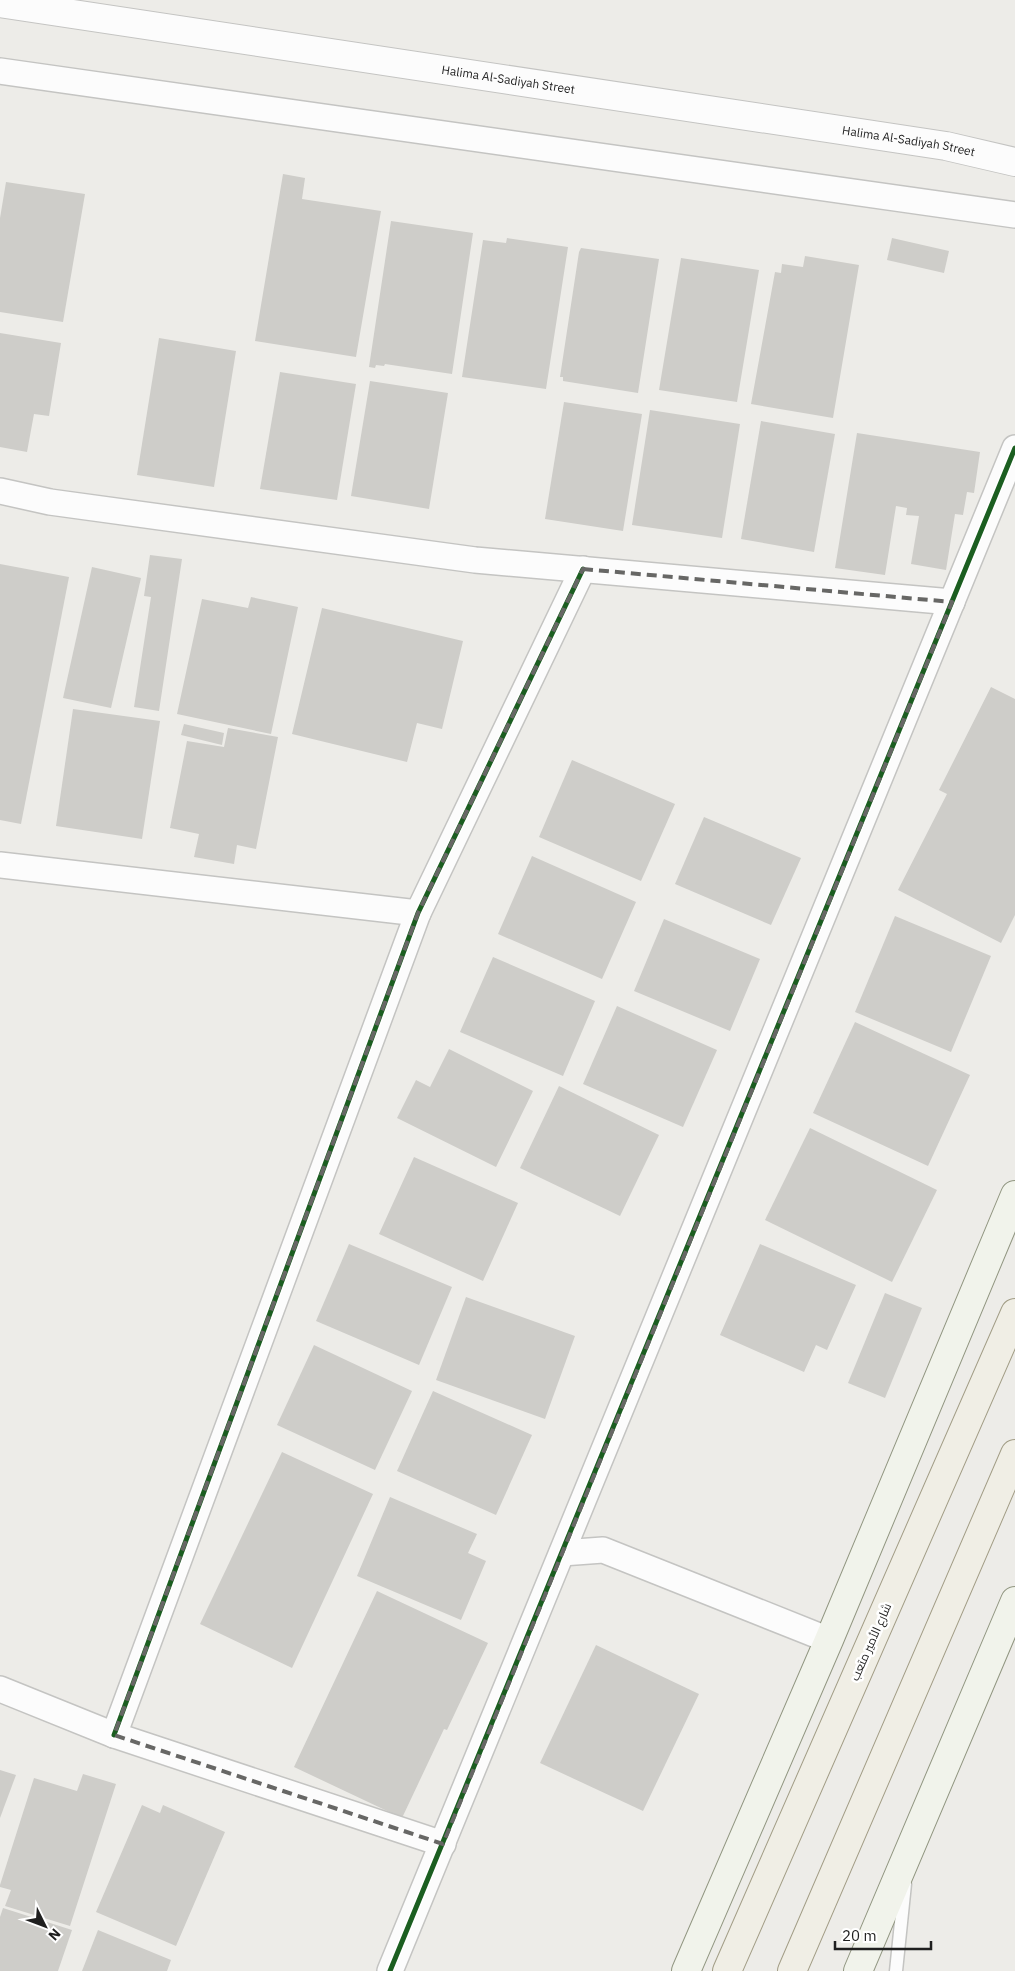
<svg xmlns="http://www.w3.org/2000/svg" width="1015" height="1971" viewBox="0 0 1015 1971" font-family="'IBM Plex Sans',Cairo,sans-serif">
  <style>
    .building { fill: #cecdc9 }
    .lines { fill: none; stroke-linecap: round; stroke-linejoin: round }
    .service-casing { stroke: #c4c4c2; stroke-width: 15 }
    .minor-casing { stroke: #c4c4c2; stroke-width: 28 }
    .tertiary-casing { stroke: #c4c4c2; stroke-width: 30 }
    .secondary-casing { stroke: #919681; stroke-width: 30 }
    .primary-casing { stroke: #a29d86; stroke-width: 30 }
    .service { stroke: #fcfcfc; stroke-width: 12 }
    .minor { stroke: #fcfcfc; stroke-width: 25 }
    .tertiary { stroke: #fcfcfc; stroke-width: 28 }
    .secondary { stroke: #f1f3eb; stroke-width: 28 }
    .primary { stroke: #f0eee5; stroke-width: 28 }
    .cycleway-casing { stroke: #fff; stroke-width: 8 }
    .cycleway { stroke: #1b5e20; stroke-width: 5 }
    .marked { fill: none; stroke: #676765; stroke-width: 4; stroke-dasharray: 10 6; stroke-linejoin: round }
    .labels { text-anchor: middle; stroke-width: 5; stroke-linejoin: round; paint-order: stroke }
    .street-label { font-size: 12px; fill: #1f1f1f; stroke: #fff }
  </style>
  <rect width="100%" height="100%" fill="#edece8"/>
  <g class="building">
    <polygon points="283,174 305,178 302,199 381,211 356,357 255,341"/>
    <polygon points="6,182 85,194 63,322 0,312 0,218"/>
    <polygon points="391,221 473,233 452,374 385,364 384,366 376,365 375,368 369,367"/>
    <polygon points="507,238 568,247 546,389 462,377 483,240 506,243"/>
    <polygon points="892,238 949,251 944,273 887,260"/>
    <polygon points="581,248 659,259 638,393 563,381 563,377 560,377 579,252"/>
    <polygon points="805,256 859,265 833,418 751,404 775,272 781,273 782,264 803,267"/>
    <polygon points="681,258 759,270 737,402 659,390"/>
    <polygon points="0,333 61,343 49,416 34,414 27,452 0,447"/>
    <polygon points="159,338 236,351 214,487 137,475"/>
    <polygon points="280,372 356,384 337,500 260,489"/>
    <polygon points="370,381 448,393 429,509 351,496"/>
    <polygon points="564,402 642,414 623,531 545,519"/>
    <polygon points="650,410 740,424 722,538 632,525"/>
    <polygon points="761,421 835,434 814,552 741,539"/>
    <polygon points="857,433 980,452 974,493 967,492 963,515 955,514 946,570 911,564 919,516 906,515 907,508 896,506 885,575 835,568"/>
    <polygon points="150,555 182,559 159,711 134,707 151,597 144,596"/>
    <polygon points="0,564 69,577 21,824 0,820"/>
    <polygon points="92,567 141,578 111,708 63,698"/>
    <polygon points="251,597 298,607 271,734 177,714 202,599 248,608"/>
    <polygon points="322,608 463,641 442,729 417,723 407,762 292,734"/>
    <polygon points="991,687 1015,699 1015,915 1001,943 898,890 947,794 939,790"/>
    <polygon points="73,709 160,721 142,839 56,826"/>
    <polygon points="184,724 224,733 222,745 181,735"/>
    <polygon points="228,728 278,737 256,849 237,845 234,864 194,857 199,834 170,828 187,741 224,747"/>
    <polygon points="572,760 675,804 641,881 539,837"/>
    <polygon points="704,817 801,858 771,925 675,884"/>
    <polygon points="532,856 636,902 602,979 498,934"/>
    <polygon points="895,916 991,956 951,1052 855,1012"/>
    <polygon points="664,919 760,959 730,1031 634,991"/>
    <polygon points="493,957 595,1001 563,1076 460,1032"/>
    <polygon points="617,1006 717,1050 683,1127 583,1084"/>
    <polygon points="855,1022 970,1075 928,1166 813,1113"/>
    <polygon points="449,1049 533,1091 496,1167 397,1118 416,1080 430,1087"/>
    <polygon points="559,1086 659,1135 620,1216 520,1168"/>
    <polygon points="810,1128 937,1190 892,1282 765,1220"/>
    <polygon points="414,1157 518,1203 483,1281 379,1234"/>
    <polygon points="349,1244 452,1287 419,1365 316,1321"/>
    <polygon points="760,1244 856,1285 827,1350 816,1345 804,1372 720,1335"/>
    <polygon points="885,1293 922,1308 885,1398 848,1383"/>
    <polygon points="466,1297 575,1336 545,1419 436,1380"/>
    <polygon points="314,1345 412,1391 375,1470 277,1425"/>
    <polygon points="433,1391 532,1435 496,1515 397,1471"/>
    <polygon points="282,1452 373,1494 292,1668 200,1624"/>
    <polygon points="390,1497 477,1534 468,1553 486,1561 461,1620 357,1576"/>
    <polygon points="377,1591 488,1643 447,1730 444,1729 402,1818 294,1767"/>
    <polygon points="596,1645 699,1694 643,1811 540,1763"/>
    <polygon points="0,1770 16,1775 0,1818"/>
    <polygon points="83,1774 116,1784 70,1926 5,1906 11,1890 0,1887 0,1885 34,1778 77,1791"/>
    <polygon points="142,1805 160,1813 163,1805 225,1832 176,1946 96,1912"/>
    <polygon points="3,1908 72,1930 58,1971 0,1971 0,1917"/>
    <polygon points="98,1930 171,1960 167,1971 82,1971"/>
  </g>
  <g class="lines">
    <g class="service-casing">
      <polyline id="service" points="896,1971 905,1884"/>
    </g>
    <g class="minor-casing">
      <g id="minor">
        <polyline points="0,71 1015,215"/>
        <polyline points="0,491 50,502 475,560 952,602"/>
        <polyline points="0,865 418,913"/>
        <polyline points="562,1553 603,1550 829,1640"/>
        <polyline points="0,1689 114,1735 443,1844"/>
        <polyline points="114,1735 418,913 583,569"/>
        <polyline points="390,1971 1015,448"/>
      </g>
    </g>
    <g class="tertiary-casing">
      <g id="tertiary">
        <path id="s1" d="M0,3L946,146L1015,162"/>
      </g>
    </g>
    <g class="secondary-casing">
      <g id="secondary">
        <polyline points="686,1971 829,1640 1015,1195"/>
        <polyline points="858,1971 1015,1601"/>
      </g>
    </g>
    <g class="primary-casing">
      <g id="primary">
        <polyline points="727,1971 1015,1313"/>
        <polyline points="792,1971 1015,1454"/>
      </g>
    </g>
    <use href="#service" class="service"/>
    <use href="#minor" class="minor"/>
    <use href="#tertiary" class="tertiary"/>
    <use href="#secondary" class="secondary"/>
    <use href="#primary" class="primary"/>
    <g class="cycleway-casing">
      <g id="cycleway">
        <polyline points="114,1735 418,913 583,569"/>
        <polyline points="390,1971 1015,448"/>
      </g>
    </g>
    <use href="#cycleway" class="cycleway"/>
  </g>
  <path class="marked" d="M583,569L952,602L443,1844L114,1735L418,913Z"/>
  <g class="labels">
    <g class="street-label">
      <text dy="4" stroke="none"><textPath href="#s1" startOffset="514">Halima Al-Sadiyah Street</textPath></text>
      <text dy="4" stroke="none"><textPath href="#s1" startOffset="919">Halima Al-Sadiyah Street</textPath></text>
      <text transform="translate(871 1642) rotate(-66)" y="4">شارع الأمير متعب</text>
    </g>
  </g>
  <g transform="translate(45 1926) rotate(132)" stroke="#ffffff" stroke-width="4" paint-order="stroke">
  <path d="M0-4L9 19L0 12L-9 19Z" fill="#1f1f1f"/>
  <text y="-8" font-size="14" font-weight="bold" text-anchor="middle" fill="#1f1f1f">N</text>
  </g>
  <path d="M835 1941v8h96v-8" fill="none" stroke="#1f1f1f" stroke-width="2.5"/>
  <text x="842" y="1941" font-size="15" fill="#1f1f1f" stroke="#ffffff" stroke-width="4" paint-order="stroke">20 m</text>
</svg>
